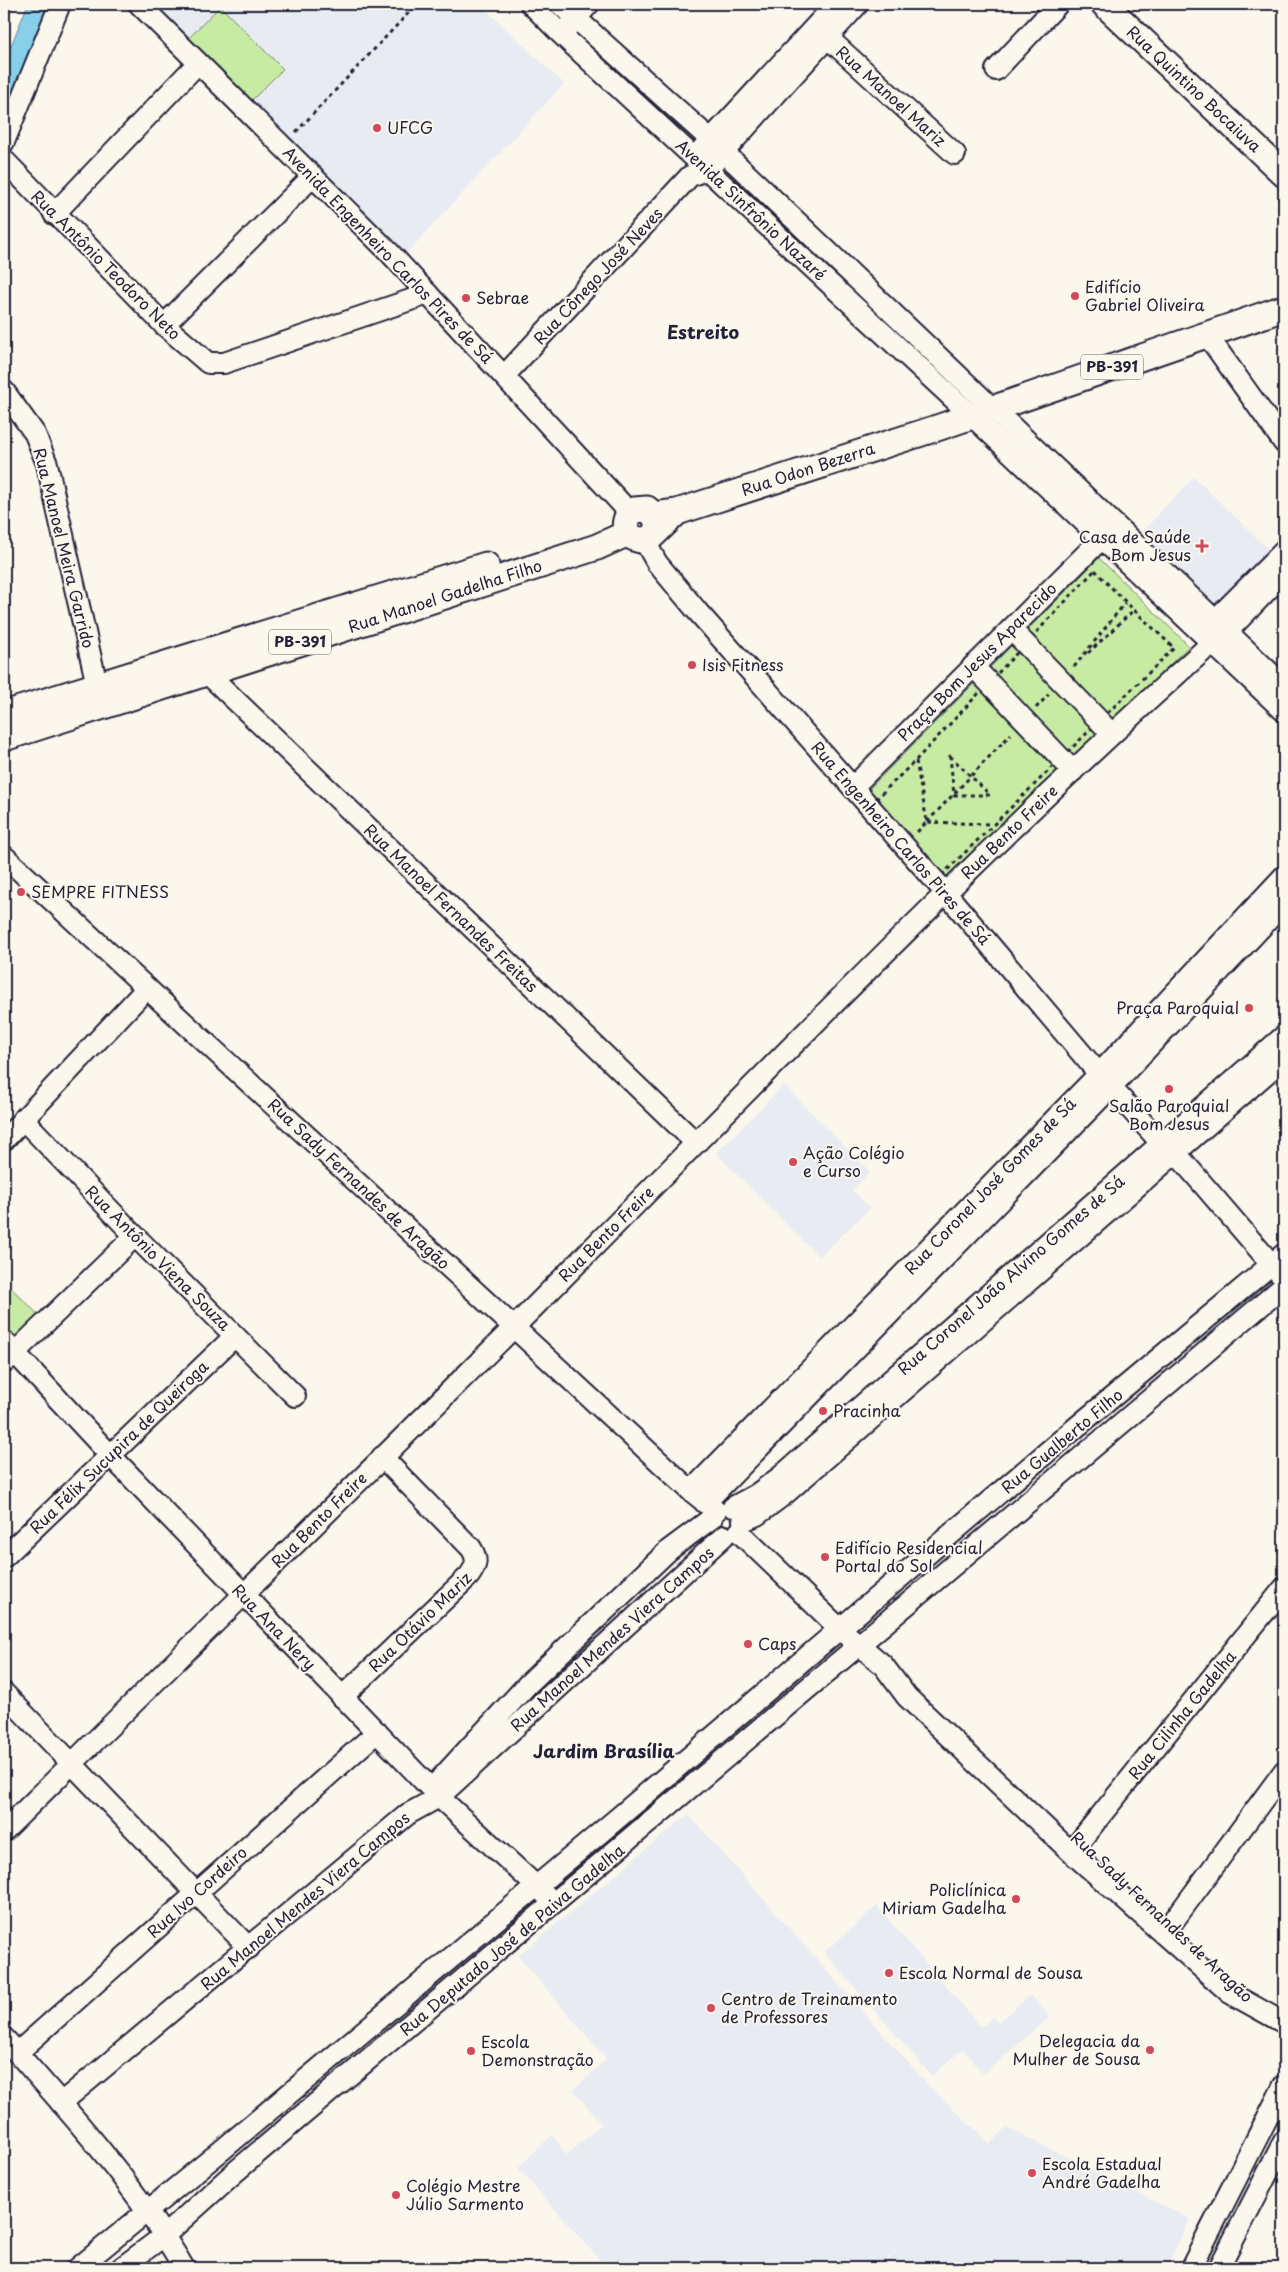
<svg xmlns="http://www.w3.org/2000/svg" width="1288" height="2272" viewBox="0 0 1288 2272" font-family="'Playpen Sans',sans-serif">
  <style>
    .built { fill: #e8ebf1 }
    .green { fill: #c8eba4; stroke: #758670 }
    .water { fill: #88d0e9; stroke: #5f8aa3 }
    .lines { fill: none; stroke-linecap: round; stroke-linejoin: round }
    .minor-casing { stroke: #22223b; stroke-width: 24 }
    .major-casing { stroke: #22223b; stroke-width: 29 }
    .path { stroke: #22223b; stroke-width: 3; stroke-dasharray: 4 4; stroke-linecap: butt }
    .minor { stroke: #fbf7ec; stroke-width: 20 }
    .major { stroke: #fbf7ec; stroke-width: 25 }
    .poi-dot { fill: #d1495b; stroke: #fbf7ec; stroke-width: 2 }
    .labels { text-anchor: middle; stroke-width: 4; stroke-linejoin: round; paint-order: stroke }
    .shield { fill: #fbf7ec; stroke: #636270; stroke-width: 1 }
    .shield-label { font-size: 15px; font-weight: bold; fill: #22223b }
    .street-label { font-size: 16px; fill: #22223b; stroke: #fbf7ec }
    .poi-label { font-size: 16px; fill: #22223b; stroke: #fbf7ec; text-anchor: start }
    .neighbourhood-label { font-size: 18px; font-weight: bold; fill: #22223b; stroke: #fbf7ec }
  </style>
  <rect width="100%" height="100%" fill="#fbf7ec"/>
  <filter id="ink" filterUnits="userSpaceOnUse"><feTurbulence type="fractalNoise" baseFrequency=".02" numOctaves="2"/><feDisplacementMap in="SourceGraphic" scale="10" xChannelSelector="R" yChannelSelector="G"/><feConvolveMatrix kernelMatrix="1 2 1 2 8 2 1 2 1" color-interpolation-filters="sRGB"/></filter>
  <g filter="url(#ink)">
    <g class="built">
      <polygon points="142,4 480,4 564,84 405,255"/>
      <polygon points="1194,477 1271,552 1209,615 1133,541"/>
      <polygon points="784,1085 870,1172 852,1190 870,1208 819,1257 716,1153"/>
      <polygon points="688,1814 927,2084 990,2144 1006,2127 1190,2219 1166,2268 881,2268 910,2235 879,2268 607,2268 518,2168 552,2135 567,2155 602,2124 573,2090 607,2059 518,1956"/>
      <polygon points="877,1906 981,2027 993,2017 998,2023 1031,1995 1050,2017 984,2074 963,2049 932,2076 824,1952"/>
    </g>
    <g class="green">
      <polygon points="220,6 283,69 248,104 186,41"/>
      <polygon points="1099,558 1189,646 948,880 865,793"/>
      <polygon points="5,1282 50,1326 4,1371 4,1283"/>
    </g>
    <polygon class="water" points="28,4 49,4 4,114 4,63"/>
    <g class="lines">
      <g class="minor-casing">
        <g id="minor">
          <polyline points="139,4 389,252 630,513"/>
          <polyline points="531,4 561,34 971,415 1284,711"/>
          <polyline points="560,4 711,140 1284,686"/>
          <polyline points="567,28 589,4"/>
          <polyline points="827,37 955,154"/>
          <polyline points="996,70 1058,4"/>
          <polyline points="4,142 60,4"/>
          <polyline points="702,149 836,4"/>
          <polyline points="4,160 164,325 208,363 224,363 428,294"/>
          <polyline points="54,214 198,63"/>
          <polyline points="164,325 313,176"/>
          <polyline points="1207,335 1284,443"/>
          <polyline points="505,375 690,176 708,169 858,4"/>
          <polyline points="4,391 35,434 47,464 97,685"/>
          <polyline points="644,540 657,563 697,611 945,892 1099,1074 1162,1144"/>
          <polyline points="1215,620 1284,551"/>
          <polyline points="1011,629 1111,733"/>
          <polyline points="1227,632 1284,573"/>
          <polyline points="973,666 1073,771"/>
          <polyline points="206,672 696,1143"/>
          <polyline points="853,787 1102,538"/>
          <polyline points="4,856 691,1491 716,1511"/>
          <polyline points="23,1119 135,1236 295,1396"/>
          <polyline points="4,1140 147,988"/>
          <polyline points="1176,1153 1280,1274"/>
          <polyline points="4,1341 111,1456 439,1797 546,1895"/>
          <polyline points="4,1363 135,1236"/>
          <polyline points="691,1491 1099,1074 1284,876"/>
          <polyline points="705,1503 1111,1087 1284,903"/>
          <polyline points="733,1507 757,1494 780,1477 1284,1036"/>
          <polyline points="743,1521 757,1515 785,1494 1284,1058"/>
          <polyline points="739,1532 840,1629 883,1665 907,1697 1072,1853 1230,1993 1284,2023"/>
          <polyline points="4,1557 235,1336"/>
          <polyline points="4,1693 249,1948"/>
          <path d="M342,1697L469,1576C477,1565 478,1559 471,1548L382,1457"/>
          <polyline points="435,1785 528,1684 669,1550 712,1518"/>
          <path d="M4,1831C183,1653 365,1477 543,1298C763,1076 980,850 1213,642"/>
          <polyline points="1080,1841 1284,1588"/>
          <polyline points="1172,1923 1284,1771"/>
          <path d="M4,2038C68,2110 135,2184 184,2268"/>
          <polyline points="17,2053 377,1732"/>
          <polyline points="61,2103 408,1814 439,1797 724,1536"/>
          <polyline points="78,2268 222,2150 619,1817 1073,1430 1284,1254"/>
          <polyline points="121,2268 165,2235 235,2172 1284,1286"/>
          <polyline points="1191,2268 1284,2085"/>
          <polyline points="1219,2268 1284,2141"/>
        </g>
      </g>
      <g class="major-casing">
        <g id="major">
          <polyline points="1104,4 1284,174"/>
          <polyline points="654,515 677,512 940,427 1284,308"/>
          <path d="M657,528V518L647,509L634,510C616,522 629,545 649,539L677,512"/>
          <polyline points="4,714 486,565"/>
          <polyline points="4,738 597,547 628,533"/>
        </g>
      </g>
      <g class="path">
        <polyline points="296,132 417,4"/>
        <path d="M1095,570C1120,598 1147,622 1174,648L941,876L871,804L916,760Z"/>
        <polyline points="1088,653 1135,609"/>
        <polyline points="1074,667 1125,603"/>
        <polyline points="1036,708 1049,694"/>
        <polygon points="950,756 990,795 954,795"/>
        <polyline points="916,761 927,822 917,832"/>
        <polyline points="927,822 1011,734"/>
        <polyline points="928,822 989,824"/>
      </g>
      <use href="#minor" class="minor"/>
      <use href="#major" class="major"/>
    </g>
  </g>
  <g class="poi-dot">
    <circle cx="377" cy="128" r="5"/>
    <circle cx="1075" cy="296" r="5"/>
    <circle cx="466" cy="298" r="5"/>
    <path d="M1199.5 538.5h5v5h5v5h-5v5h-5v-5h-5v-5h5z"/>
    <circle cx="692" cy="665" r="5"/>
    <circle cx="21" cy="892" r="5"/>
    <circle cx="1249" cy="1008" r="5"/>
    <circle cx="1169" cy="1089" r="5"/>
    <circle cx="793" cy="1162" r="5"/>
    <circle cx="823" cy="1411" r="5"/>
    <circle cx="825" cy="1557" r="5"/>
    <circle cx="748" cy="1644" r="5"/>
    <circle cx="1016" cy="1899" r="5"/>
    <circle cx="889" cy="1973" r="5"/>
    <circle cx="711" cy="2008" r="5"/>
    <circle cx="1150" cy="2050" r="5"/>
    <circle cx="471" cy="2051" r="5"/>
    <circle cx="1032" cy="2173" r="5"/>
    <circle cx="396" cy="2195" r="5"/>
  </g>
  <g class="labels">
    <g class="shield">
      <rect x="1081" y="354.5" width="62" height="25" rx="4"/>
      <rect x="269" y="629.5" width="62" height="25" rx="4"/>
    </g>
    <g class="shield-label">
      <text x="1112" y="372">PB-391</text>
      <text x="300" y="647">PB-391</text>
    </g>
    <g class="street-label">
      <text transform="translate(1194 89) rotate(43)" y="6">Rua Quintino Bocaiuva</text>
      <text transform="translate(891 96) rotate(42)" y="6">Rua Manoel Mariz</text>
      <text transform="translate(751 210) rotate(43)" y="6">Avenida Sinfrônio Nazaré</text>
      <text transform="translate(388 255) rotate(46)" y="6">Avenida Engenheiro Carlos Pires de Sá</text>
      <text transform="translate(106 265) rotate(45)" y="6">Rua Antônio Teodoro Neto</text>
      <text transform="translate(598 276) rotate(-47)" y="6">Rua Cônego José Neves</text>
      <text transform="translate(808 469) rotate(-18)" y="6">Rua Odon Bezerra</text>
      <text transform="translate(64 548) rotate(76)" y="6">Rua Manoel Meira Garrido</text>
      <text transform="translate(445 596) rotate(-18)" y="6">Rua Manoel Gadelha Filho</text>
      <text transform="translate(977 662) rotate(-45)" y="6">Praça Bom Jesus Aparecido</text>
      <text transform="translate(1009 832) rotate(-44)" y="6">Rua Bento Freire</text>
      <text transform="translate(901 843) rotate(49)" y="6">Rua Engenheiro Carlos Pires de Sá</text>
      <text transform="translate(451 908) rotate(44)" y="6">Rua Manoel Fernandes Freitas</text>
      <text transform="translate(359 1184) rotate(43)" y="6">Rua Sady Fernandes de Aragão</text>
      <text transform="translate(990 1186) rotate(-46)" y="6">Rua Coronel José Gomes de Sá</text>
      <text transform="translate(606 1234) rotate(-45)" y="6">Rua Bento Freire</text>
      <text transform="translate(158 1258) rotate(45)" y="6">Rua Antônio Viena Souza</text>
      <text transform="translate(1011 1275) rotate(-41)" y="6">Rua Coronel João Alvino Gomes de Sá</text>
      <text transform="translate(1062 1441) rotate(-40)" y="6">Rua Gualberto Filho</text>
      <text transform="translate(119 1447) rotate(-44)" y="6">Rua Félix Sucupira de Queiroga</text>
      <text transform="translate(319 1520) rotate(-45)" y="6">Rua Bento Freire</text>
      <text transform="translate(420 1622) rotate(-44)" y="6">Rua Otávio Mariz</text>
      <text transform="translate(274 1627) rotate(46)" y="6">Rua Ana Nery</text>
      <text transform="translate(612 1639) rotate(-42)" y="6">Rua Manoel Mendes Viera Campos</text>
      <text transform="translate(1182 1715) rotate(-51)" y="6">Rua Cilinha Gadelha</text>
      <text transform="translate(197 1892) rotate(-42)" y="6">Rua Ivo Cordeiro</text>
      <text transform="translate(305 1901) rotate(-40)" y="6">Rua Manoel Mendes Viera Campos</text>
      <text transform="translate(1162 1917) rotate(43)" y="6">Rua Sady Fernandes de Aragão</text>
      <text transform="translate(512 1940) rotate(-40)" y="6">Rua Deputado José de Paiva Gadelha</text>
    </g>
    <g class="poi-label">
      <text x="387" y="134">UFCG</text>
      <text x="1085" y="293">Edifício<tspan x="1085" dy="18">Gabriel Oliveira</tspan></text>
      <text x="476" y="304">Sebrae</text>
      <text x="1191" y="543" text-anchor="end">Casa de Saúde<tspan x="1191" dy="18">Bom Jesus</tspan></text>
      <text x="702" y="671">Isis Fitness</text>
      <text x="31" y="898">SEMPRE FITNESS</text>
      <text x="1239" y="1014" text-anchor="end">Praça Paroquial</text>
      <text x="1169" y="1112" text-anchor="middle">Salão Paroquial<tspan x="1169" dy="18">Bom Jesus</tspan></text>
      <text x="803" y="1159">Ação Colégio<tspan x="803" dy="18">e Curso</tspan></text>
      <text x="833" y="1417">Pracinha</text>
      <text x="835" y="1554">Edifício Residencial<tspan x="835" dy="18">Portal do Sol</tspan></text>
      <text x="758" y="1650">Caps</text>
      <text x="1006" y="1896" text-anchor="end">Policlínica<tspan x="1006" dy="18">Miriam Gadelha</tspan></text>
      <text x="899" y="1979">Escola Normal de Sousa</text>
      <text x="721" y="2005">Centro de Treinamento<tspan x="721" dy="18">de Professores</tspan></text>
      <text x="1140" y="2047" text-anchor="end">Delegacia da<tspan x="1140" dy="18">Mulher de Sousa</tspan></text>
      <text x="481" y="2048">Escola<tspan x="481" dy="18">Demonstração</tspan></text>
      <text x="1042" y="2170">Escola Estadual<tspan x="1042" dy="18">André Gadelha</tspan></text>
      <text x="406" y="2192">Colégio Mestre<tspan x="406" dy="18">Júlio Sarmento</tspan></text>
    </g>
    <g class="neighbourhood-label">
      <text x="703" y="339">Estreito</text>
      <text x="604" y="1758">Jardim Brasília</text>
    </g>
  </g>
  <rect width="1288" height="2272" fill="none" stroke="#fbf7ec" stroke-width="20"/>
  <rect x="10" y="10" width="1268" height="2252" fill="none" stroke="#22223b" stroke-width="2" filter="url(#ink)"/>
</svg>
